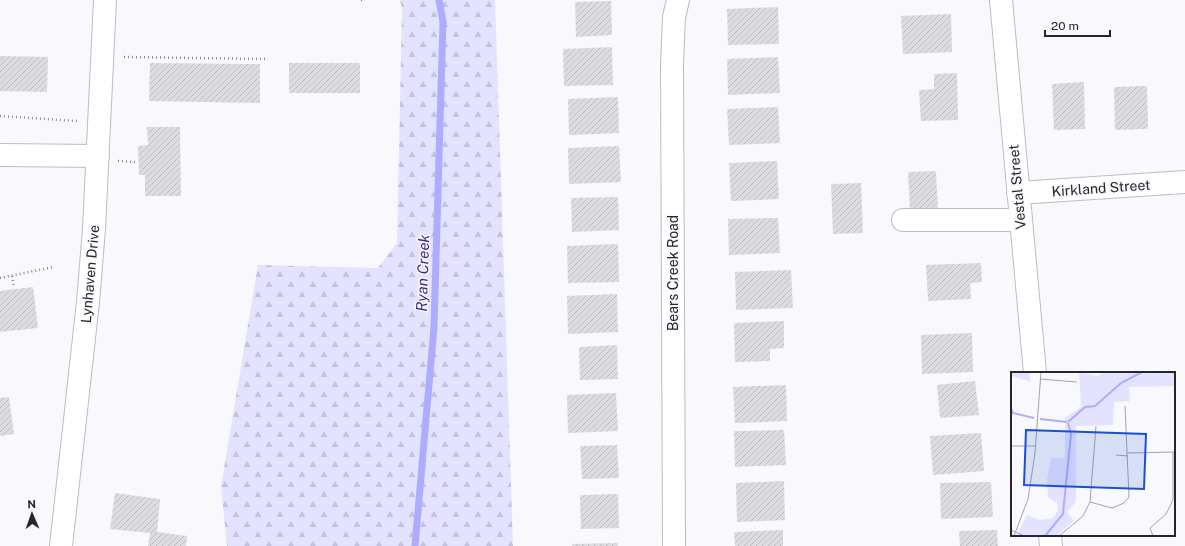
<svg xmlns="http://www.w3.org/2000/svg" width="1185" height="546" viewBox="0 0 1185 546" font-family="'Public Sans',sans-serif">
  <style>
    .forest { fill: url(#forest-firs) }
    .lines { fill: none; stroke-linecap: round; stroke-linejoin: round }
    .stream { stroke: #afacfe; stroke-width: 7 }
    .building { fill: url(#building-hatch) }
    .minor-casing { stroke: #bcbcc1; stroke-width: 24 }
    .path { stroke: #8a8a8d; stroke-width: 2.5; stroke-dasharray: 1 3; stroke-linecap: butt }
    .minor { stroke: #fff; stroke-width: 22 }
    .labels { text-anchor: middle; stroke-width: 3; stroke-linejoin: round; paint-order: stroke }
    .street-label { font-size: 14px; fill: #262628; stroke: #f8f8fd }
    .water-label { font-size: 15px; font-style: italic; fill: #3c2b88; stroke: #f8f8fd }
    .inset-river { fill: none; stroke: #afacfe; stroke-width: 2 }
    .inset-road { fill: none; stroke: #a4a4a8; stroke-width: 1 }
    .view { fill: #1d4ed8; fill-opacity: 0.15; stroke: #1d4ed8; stroke-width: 2 }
    .inset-edge { fill: none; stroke: #262628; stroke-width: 2 }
  </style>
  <defs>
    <pattern id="forest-firs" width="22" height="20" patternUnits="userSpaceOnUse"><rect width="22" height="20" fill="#e3e3ff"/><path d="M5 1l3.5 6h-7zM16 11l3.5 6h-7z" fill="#c3c3db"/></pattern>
    <pattern id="building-hatch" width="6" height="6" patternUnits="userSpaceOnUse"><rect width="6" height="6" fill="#dddde1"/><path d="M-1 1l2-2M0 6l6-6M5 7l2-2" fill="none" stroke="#bebec1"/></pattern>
  </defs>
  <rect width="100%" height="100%" fill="#f8f8fd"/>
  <polygon class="forest" points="400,0 495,0 513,546 227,546 221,486 258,265 378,268 397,243 402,9"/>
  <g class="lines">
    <polyline class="stream" points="415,546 434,327 443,22 439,0"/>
  </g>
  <g class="building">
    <polygon points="611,1 612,35 576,37 575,2"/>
    <polygon points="778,7 779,44 728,45 727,9"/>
    <polygon points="951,14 952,52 903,54 901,16"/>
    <polygon points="612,47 613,85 564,86 563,49"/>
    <polygon points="0,56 48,57 47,92 0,91"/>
    <polygon points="778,57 780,93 728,95 727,59"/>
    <polygon points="150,63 260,64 260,103 149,101"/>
    <rect x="289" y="63" width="71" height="30"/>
    <polygon points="957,73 958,120 921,121 919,90 934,89 934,74"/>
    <polygon points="1084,82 1085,129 1054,130 1052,84"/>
    <polygon points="1147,86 1148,129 1115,130 1114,87"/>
    <polygon points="618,97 619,133 569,135 568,99"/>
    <polygon points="778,107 780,143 729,145 727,109"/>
    <polygon points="147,127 180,127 181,196 145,196 145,175 139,175 138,146 148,145"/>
    <polygon points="619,146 621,182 569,184 568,148"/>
    <polygon points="777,161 779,199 731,201 729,163"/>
    <polygon points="936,171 938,210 910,211 908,172"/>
    <polygon points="861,183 863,233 833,234 831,184"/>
    <polygon points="618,197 619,230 572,232 571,198"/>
    <polygon points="778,218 780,253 729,255 728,219"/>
    <polygon points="618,244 619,282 568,283 567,246"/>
    <polygon points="981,263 982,282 970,283 971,299 928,301 926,265"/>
    <polygon points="791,270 793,308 736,310 735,272"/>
    <polygon points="33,287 38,328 0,332 0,291"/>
    <polygon points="617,294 618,332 568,334 567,296"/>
    <polygon points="784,321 784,348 770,349 770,361 735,362 734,323"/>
    <polygon points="972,333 973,372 922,374 921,335"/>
    <polygon points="617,345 618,379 580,380 579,347"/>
    <polygon points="975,381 979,415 940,418 937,385"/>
    <polygon points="786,385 787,421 735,423 733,387"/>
    <polygon points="616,393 618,431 568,433 567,395"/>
    <polygon points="9,397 14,434 0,436 0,398"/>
    <polygon points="784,430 786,465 735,467 734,431"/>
    <polygon points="981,433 984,471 933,475 930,436"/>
    <polygon points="617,445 619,478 582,479 580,446"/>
    <polygon points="784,481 785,520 737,522 736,483"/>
    <polygon points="991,482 993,517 941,519 940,483"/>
    <polygon points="115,493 160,499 157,532 187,536 186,546 148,546 150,533 110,529"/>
    <polygon points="618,494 619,528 581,529 580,495"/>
    <polygon points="783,530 783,546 735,546 734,532"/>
    <polygon points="997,530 998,546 960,546 959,531"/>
    <polygon points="618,543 618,546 572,546 572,544"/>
  </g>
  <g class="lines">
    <g class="minor-casing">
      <g id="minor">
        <polyline points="1001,0 1035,373"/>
        <polyline points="0,155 98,156"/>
        <polyline points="1018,193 1185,182"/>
        <polyline points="903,220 1020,220"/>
        <polyline points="1050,535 1051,546"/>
        <polyline points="61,546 88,302 94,229 105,0"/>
        <polyline points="674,546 672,65 674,17 678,0"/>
      </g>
    </g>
    <g class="path">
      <polyline points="361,0 362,0"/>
      <polyline points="124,57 265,59"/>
      <polyline points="0,116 77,121"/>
      <polyline points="118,161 136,162"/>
      <polyline points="12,276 14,288"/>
      <polyline points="0,278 53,267"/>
    </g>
    <use href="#minor" class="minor"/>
  </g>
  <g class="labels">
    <g class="street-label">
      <text transform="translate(1017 187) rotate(-95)" y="5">Vestal Street</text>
      <text transform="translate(1101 188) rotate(-4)" y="5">Kirkland Street</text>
      <text transform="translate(673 273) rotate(-90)" y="5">Bears Creek Road</text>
      <text transform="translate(90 274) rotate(-85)" y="5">Lynhaven Drive</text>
    </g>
    <g class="water-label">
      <text transform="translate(423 273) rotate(-88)" y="5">Ryan Creek</text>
    </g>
  </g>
  <g transform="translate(1011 372)">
    <rect width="164" height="164" fill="#f8f8fd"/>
    <path d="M143,0H164V6L153,7Z" fill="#e3e3ff"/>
    <path d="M0,0H18L20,10L1,4L0,6ZM68,0L86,4L94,0H143L153,7L164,6V14L118,15L119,29L103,30L102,53L65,54V124L64,131L56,140L63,149L44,164L9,158L16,143L29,148L42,146L47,138L46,131L37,125L36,108L40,86H52L54,84V46L70,35Z" fill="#e3e3ff"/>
    <path d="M15,144L19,149L41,147L55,155L45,164H6Z" fill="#e3e3ff"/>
    <path class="inset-river" d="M0,37L2,41L23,46M29,47L56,50M57,50L74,35L84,34L110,11L131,0M34,164L52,142L60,62L57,51"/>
    <path class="inset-road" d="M29,7L66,10M0,74H24M117,81L164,80M105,83L117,84M79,130L101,136L113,131L118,125L114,34M0,158L13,164M3,164L17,127L24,81L30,0M48,164L72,144L79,130L85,54M142,164L139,156L155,142L162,128V80"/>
    <path class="view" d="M15,58L135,62L133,117L13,113Z"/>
    <rect width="164" height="164" class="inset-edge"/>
  </g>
  <g transform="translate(32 514) rotate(358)" stroke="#f8f8fd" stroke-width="3" paint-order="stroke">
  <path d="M0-3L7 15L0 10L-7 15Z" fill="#262628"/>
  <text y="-6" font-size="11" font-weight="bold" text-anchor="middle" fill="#262628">N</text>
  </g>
  <path d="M1045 30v6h65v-6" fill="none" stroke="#262628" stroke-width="2"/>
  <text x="1051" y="30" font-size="12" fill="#262628" stroke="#f8f8fd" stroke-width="3" paint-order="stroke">20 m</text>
</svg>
